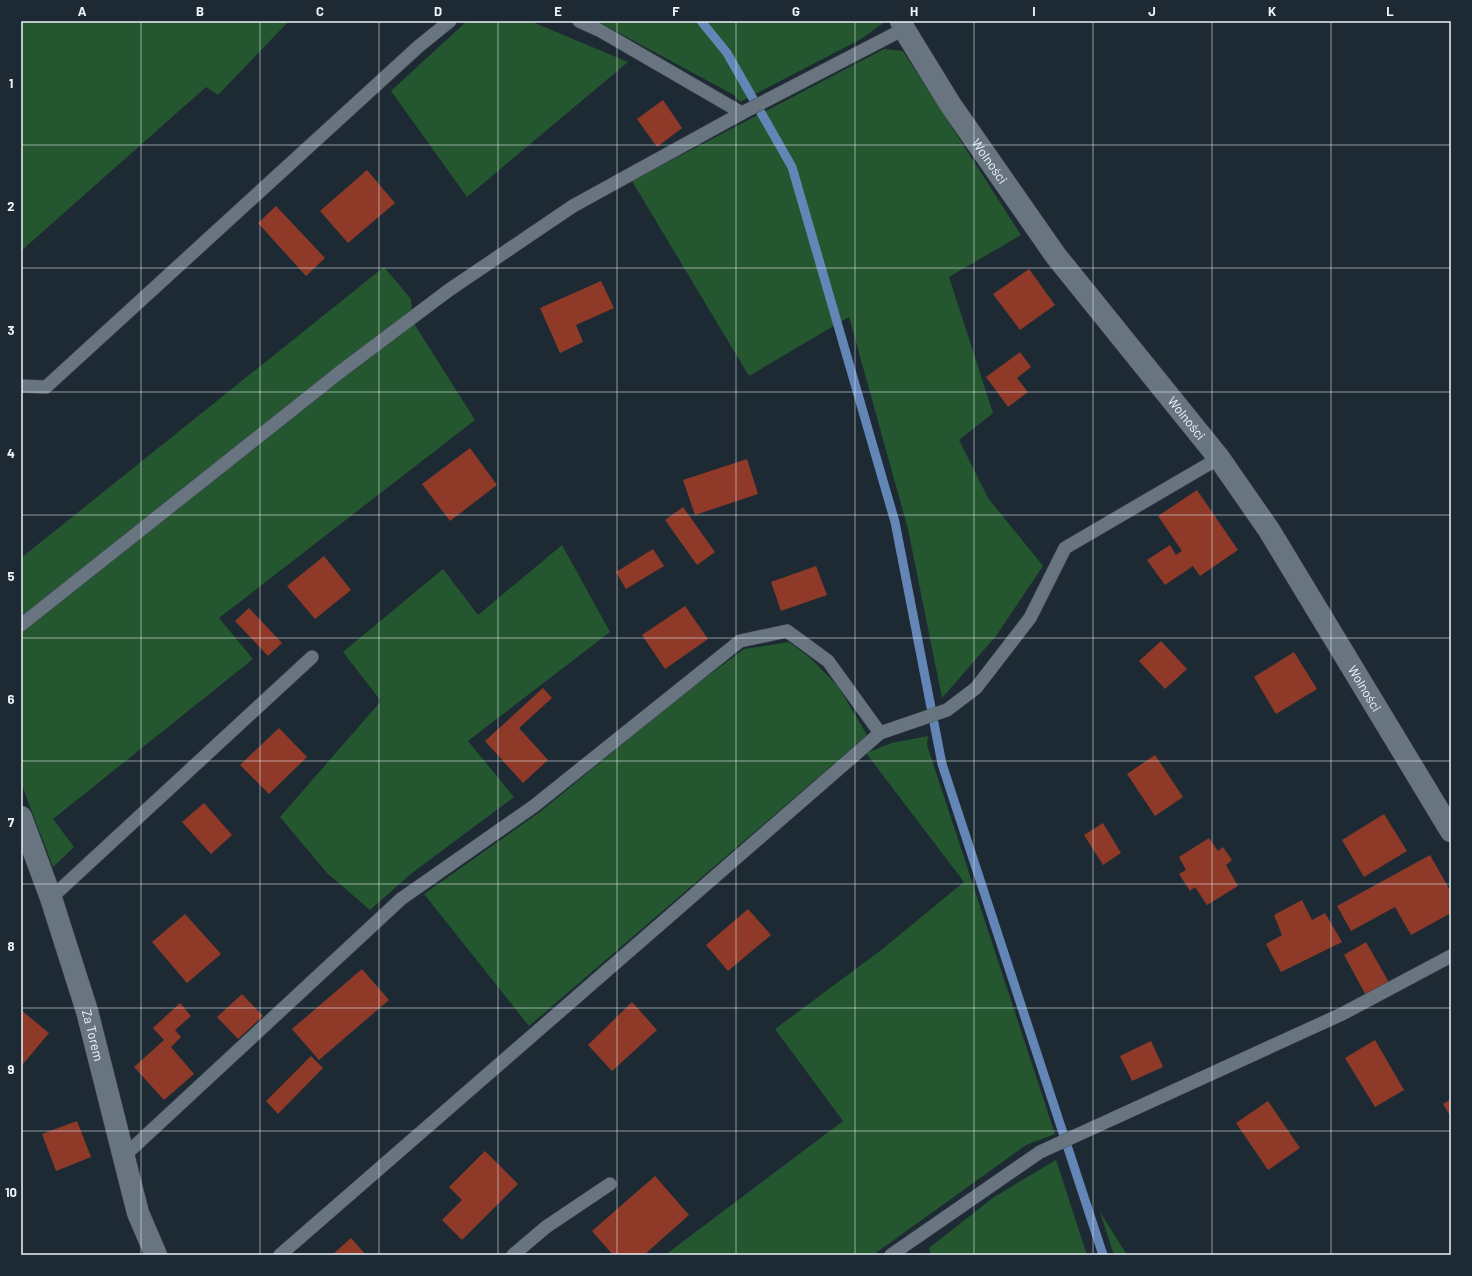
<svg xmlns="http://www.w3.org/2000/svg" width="1472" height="1276" viewBox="0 0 1472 1276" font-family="Barlow,sans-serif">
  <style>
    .green { fill: #24572f }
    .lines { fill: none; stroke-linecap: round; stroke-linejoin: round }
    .stream { stroke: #6486b7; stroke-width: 9 }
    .building { fill: #8f3928 }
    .service-casing { stroke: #3e4851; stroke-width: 14 }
    .minor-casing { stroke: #3e4851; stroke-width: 23 }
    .service { stroke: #687580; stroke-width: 13 }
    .minor { stroke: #687580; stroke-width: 22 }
    .grid { fill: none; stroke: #edf5fb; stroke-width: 1; stroke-opacity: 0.55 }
    .labels { text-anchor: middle; stroke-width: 3.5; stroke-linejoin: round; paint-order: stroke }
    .street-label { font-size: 13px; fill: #edf5fb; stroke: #1e2a33 }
    .neatline { fill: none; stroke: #edf5fb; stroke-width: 1.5 }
    .grid-label { font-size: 13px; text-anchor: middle; font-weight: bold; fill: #edf5fb }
  </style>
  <rect width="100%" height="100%" fill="#1e2a33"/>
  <g class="green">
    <polygon points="21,21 289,21 218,95 206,87 21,251"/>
    <polygon points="467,21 530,21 628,62 467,197 391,91"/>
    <polygon points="597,21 886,21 861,39 740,102 734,95"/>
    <polygon points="884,49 903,51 1021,235 949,277 993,413 959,440 988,498 1043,566 996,636 942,698 908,529 849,317 749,376 632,181"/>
    <polygon points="384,267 411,299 413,322 475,420 219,618 253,659 53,819 74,847 53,867 21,783 21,558"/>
    <polygon points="562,545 610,632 468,741 514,797 412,873 370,910 327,873 280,817 381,701 343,652 443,569 478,615"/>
    <polygon points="789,642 809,657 838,686 867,735 529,1026 424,894 540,812 681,696 744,649"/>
    <polygon points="928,736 927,745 1055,1134 1026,1145 873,1255 665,1255 843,1121 775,1029 880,951 964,882 866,753 892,743"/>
    <polygon points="1056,1160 1087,1255 931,1255 929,1248 994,1197"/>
    <polygon points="1100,1212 1127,1255 1114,1255"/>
  </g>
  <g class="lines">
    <polyline class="stream" points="701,21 727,53 792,167 895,522 942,764 1103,1255"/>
  </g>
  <g class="building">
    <polygon points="663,100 682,128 657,147 637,119"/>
    <polygon points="367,170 395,203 348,243 320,211"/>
    <polygon points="276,206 325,258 306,276 258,223"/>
    <polygon points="1029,269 1055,305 1020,330 993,294"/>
    <polygon points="601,281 614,308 576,325 583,342 560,353 540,308"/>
    <polygon points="1020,352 1031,367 1017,378 1028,392 1008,407 986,377"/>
    <polygon points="470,448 497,485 450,521 422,484"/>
    <polygon points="747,459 758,494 695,515 683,480"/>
    <polygon points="1197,490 1238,550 1200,576 1193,566 1165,585 1147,560 1170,545 1176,555 1182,551 1158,516"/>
    <polygon points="683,507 715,552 697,565 665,520"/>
    <polygon points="653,549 664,566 626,589 616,572"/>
    <polygon points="324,556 351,590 315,619 287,586"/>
    <polygon points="816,566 827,595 781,611 771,582"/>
    <polygon points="685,606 708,639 665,669 642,635"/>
    <polygon points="249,608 282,643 268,656 235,621"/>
    <polygon points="1161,641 1187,669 1165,689 1139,661"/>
    <polygon points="1294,652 1317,689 1276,714 1254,677"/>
    <polygon points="543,688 552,698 519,728 548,760 523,783 485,741"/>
    <polygon points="279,728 307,757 269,794 240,765"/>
    <polygon points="1155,755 1183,797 1155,816 1127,774"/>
    <polygon points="204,803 232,835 211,854 182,822"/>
    <polygon points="1384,814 1407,851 1364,877 1342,840"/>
    <polygon points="1103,823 1121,853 1103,865 1084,835"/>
    <polygon points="1209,838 1218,851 1223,847 1232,860 1226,865 1238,886 1207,905 1195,887 1190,891 1179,874 1186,870 1179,857"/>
    <polygon points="1430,855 1451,892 1451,913 1411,935 1395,907 1351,931 1337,906"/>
    <polygon points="1302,900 1312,920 1325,913 1342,942 1281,972 1266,944 1282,935 1274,915"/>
    <polygon points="748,909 771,935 728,971 706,945"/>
    <polygon points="185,914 221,954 187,983 152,942"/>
    <polygon points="1366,942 1391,986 1368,999 1344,955"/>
    <polygon points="362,969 389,1000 319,1060 292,1029"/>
    <polygon points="242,994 263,1016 238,1039 217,1017"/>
    <polygon points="632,1002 657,1030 612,1071 588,1045"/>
    <polygon points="180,1003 191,1016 175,1030 181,1037 171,1047 194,1074 164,1100 134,1067 164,1040 153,1028"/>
    <polygon points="21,1010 49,1033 23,1064 21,1062"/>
    <polygon points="1375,1040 1404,1090 1375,1107 1345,1058"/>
    <polygon points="1151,1041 1163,1067 1132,1081 1120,1056"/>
    <polygon points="311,1056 323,1068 278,1114 266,1101"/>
    <polygon points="1451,1099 1451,1117 1443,1104"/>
    <polygon points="1268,1101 1300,1148 1268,1170 1236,1123"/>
    <polygon points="77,1121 91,1157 56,1171 42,1134"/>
    <polygon points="485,1151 518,1184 462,1240 442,1220 462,1200 449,1187"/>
    <polygon points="655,1176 689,1215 644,1255 613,1255 592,1231"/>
    <polygon points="351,1238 366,1255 332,1255"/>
  </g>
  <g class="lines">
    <g class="service-casing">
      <g id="service">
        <polyline points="579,21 599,30 742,113"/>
        <polyline points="21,386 46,387 419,46 450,21"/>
        <polyline points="21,625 340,372 449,290 573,206 742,113 904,29"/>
        <polyline points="51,898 312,657"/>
        <polyline points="124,1156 401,899 534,806 740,641 787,631 828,661 880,733 947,710 976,688 1030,618 1065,548 1219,458"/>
        <polyline points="280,1255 880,733"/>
        <polyline points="513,1255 546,1227 610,1184"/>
        <polyline points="891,1255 1040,1152 1342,1014 1451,956"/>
      </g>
    </g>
    <g class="minor-casing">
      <g id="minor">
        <path id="s1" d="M901,21L904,29L950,104L1056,256L1219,458L1269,530L1451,831"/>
        <path id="s2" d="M21,817L51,898L87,1011L138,1213L156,1255"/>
      </g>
    </g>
    <use href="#service" class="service"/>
    <use href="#minor" class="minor"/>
  </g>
  <path class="grid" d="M141,21V1255M260,21V1255M379,21V1255M498,21V1255M617,21V1255M736,21V1255M855,21V1255M974,21V1255M1093,21V1255M1212,21V1255M1331,21V1255M21,145H1451M21,268H1451M21,392H1451M21,515H1451M21,638H1451M21,761H1451M21,884H1451M21,1008H1451M21,1131H1451"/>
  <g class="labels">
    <g class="street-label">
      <text dy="5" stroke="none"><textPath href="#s1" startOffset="166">Wolności</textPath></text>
      <text dy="5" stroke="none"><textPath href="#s1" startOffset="490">Wolności</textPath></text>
      <text dy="5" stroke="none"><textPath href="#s1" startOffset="814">Wolności</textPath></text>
      <text dy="5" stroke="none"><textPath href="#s2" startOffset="230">Za Torem</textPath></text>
    </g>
  </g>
  <rect width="1472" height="1276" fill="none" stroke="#1e2a33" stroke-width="44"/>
  <rect x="22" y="22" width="1428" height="1232" class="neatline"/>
  <g class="grid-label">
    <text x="82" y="16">A</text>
    <text x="200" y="16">B</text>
    <text x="320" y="16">C</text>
    <text x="438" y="16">D</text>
    <text x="558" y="16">E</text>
    <text x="676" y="16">F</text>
    <text x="796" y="16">G</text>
    <text x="914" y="16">H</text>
    <text x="1034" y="16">I</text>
    <text x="1152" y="16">J</text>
    <text x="1272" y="16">K</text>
    <text x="1390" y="16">L</text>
    <text x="11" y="88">1</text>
    <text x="11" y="211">2</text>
    <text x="11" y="335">3</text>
    <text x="11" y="458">4</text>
    <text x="11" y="581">5</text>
    <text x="11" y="704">6</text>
    <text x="11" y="827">7</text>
    <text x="11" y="951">8</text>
    <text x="11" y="1074">9</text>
    <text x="11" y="1197">10</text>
  </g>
</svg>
